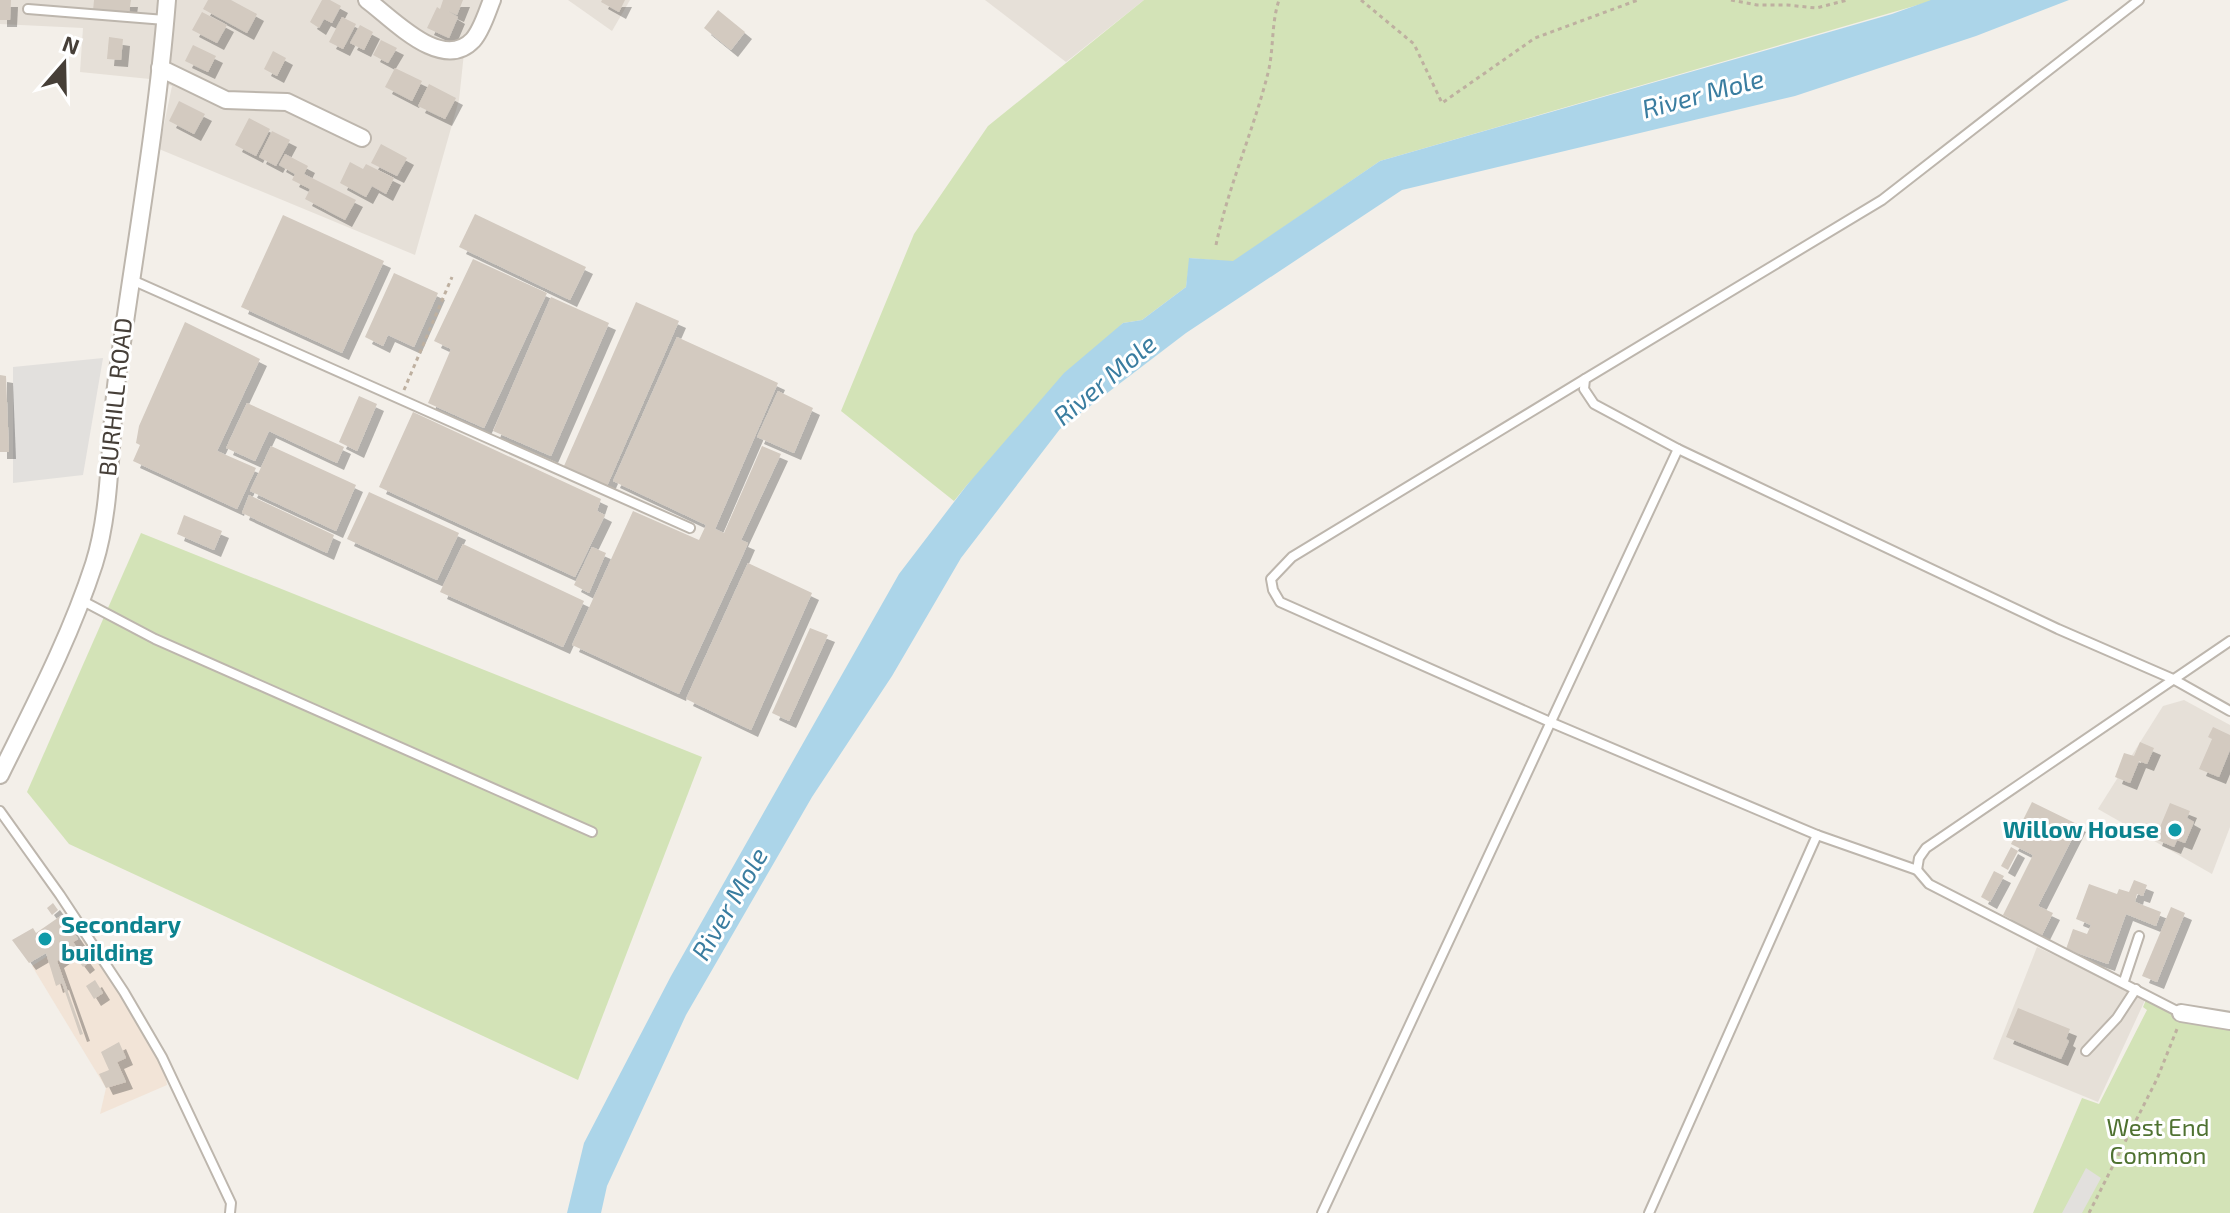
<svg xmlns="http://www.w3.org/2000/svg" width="2230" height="1213" viewBox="0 0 2230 1213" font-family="'Exo 2',sans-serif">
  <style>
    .residential { fill: #e6e0d8 }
    .commercial { fill: #f2e4d7 }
    .green { fill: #d3e3b7 }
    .parking { fill: #e2e0dd }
    .water { fill: #acd5e9 }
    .building { fill: #d3cac0; filter: url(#shadow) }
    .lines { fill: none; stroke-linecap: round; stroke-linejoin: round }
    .service-casing { stroke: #bdb6ad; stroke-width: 12 }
    .minor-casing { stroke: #bdb6ad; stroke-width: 20 }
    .path { stroke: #beb0a0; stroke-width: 3; stroke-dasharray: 4 4; stroke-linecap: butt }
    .service { stroke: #fff; stroke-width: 8 }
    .minor { stroke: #fff; stroke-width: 16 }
    .culture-dot { fill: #0f9aa8; stroke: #fff; stroke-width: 3 }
    .labels { text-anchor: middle; stroke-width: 6; stroke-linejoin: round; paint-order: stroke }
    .street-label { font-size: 24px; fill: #463f38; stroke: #fff }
    .culture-label { font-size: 24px; font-weight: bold; fill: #0d838f; stroke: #fff; text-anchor: end }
    .park-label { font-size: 24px; fill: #4f7231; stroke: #fff }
    .water-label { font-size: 26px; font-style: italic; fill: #3a7da0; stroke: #fff }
  </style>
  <defs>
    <filter id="shadow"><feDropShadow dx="7" dy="7" stdDeviation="0" flood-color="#0004"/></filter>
  </defs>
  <rect width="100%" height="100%" fill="#f3efe9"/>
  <g class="residential">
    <polygon points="0,0 489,0 464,53 459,100 415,255 159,149 172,86 150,79 80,72 83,28 0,24"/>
    <polygon points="568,0 630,0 612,31"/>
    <polygon points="985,0 1144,0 1066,62"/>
    <polygon points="2184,700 2230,725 2230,827 2212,874 2098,809 2163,706"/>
    <polygon points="2037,947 2146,998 2098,1102 1993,1059"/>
  </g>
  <polygon class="commercial" points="73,940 87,940 162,1057 167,1085 100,1114 106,1088 32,966"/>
  <g class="green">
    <polygon points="1144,0 1935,0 1380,161 1233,262 1190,258 1186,287 1142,320 1123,323 967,485 954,501 841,411 914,234 988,126"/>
    <polygon points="141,533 702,757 578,1080 69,844 27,792"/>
    <polygon points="2149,993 2173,1003 2190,1022 2230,1024 2230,1213 2033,1213 2082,1098 2099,1104 2147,1010 2143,1007"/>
  </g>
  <g class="parking">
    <polygon points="103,358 83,475 13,483 13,367"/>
    <polygon points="2086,1168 2101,1178 2082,1213 2062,1213"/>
  </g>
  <polygon class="water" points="1931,0 2069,0 1976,36 1795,96 1402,190 1186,333 1060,429 961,558 892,676 812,797 686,1015 607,1186 601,1213 567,1213 584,1143 671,976 899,574 967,485 1064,373 1123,323 1142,320 1186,287 1189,258 1233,261 1380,161 1892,14"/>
  <g class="building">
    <polygon points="0,0 11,0 10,20 0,20"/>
    <polygon points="94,0 131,0 129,14 93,11"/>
    <polygon points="208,0 231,0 257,14 247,33 203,9"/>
    <polygon points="322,0 330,0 341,6 332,23 324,19 319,28 310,22"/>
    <polygon points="443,0 463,0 457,15 448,11 458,17 449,38 427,28 437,7 440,9"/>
    <polygon points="602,0 625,0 619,12 601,2"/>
    <polygon points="718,10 745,32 731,50 704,28"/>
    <polygon points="202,12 227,25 217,43 192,30"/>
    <polygon points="342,17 356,24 343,49 329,42"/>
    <polygon points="360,25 373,32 364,50 350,43"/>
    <polygon points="109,37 123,39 121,60 107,59"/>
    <polygon points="381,40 397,48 388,63 373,55"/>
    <polygon points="193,45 216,56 208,72 185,61"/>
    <polygon points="273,51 286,58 277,76 264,69"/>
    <polygon points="395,68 422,81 412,101 385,87"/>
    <polygon points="429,84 456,98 445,119 418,106"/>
    <polygon points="179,101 205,114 194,134 169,121"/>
    <polygon points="249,118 270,129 256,156 235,145"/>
    <polygon points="272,131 290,140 276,166 259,157"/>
    <polygon points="381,144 407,158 397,176 371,163"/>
    <polygon points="285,154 308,166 304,174 356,200 345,220 305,199 310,189 292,180 295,174 279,165"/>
    <polygon points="350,162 363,169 366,164 394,178 386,194 372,186 366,197 340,183"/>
    <polygon points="475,214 586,267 570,300 459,247"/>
    <polygon points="283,215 384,261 342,353 241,307"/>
    <polygon points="473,259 547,293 484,428 428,403 451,349 434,341"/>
    <polygon points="394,273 438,293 414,347 388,335 383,346 365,337"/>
    <polygon points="551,297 609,323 551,456 493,431"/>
    <polygon points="636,302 679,321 607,486 564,466"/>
    <polygon points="185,322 260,359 217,451 256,468 237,509 133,461 140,445 136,443 139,426"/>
    <polygon points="677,337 778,383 715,529 724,533 762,446 781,454 741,540 748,543 741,559 679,694 572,645 633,511 699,540 706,525 613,481"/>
    <polygon points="0,375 6,376 9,452 0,452"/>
    <polygon points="778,391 813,408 794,453 757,437"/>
    <polygon points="359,396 377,404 357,451 339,442"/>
    <polygon points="247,403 344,447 337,463 269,431 255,461 226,448"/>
    <polygon points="413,412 601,499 597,511 605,515 575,577 379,487"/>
    <polygon points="271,446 356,485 336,531 250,491"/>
    <polygon points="369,492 459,533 437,580 347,539"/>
    <polygon points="249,495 334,535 327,553 242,513"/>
    <polygon points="184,515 222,531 214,550 177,534"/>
    <polygon points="463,544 584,601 563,647 440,592"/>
    <polygon points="592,547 606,553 589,593 574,585"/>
    <polygon points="748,563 812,593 751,730 686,699"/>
    <polygon points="810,628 828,635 789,721 772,713"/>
    <polygon points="2213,727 2230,735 2230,750 2219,777 2199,769 2212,739 2208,737"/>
    <polygon points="2140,742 2154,748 2147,764 2139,761 2130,783 2115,777 2124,753 2134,756"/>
    <polygon points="2032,802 2079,825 2038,906 2053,913 2042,935 2003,915 2033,855 2011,844"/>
    <polygon points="2170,803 2190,811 2187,818 2194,822 2185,843 2177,840 2174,847 2155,839"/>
    <polygon points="2011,847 2018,851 2008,870 2001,866"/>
    <polygon points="1994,871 2004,876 1990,902 1981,897"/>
    <polygon points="2134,880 2147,885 2143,896 2137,894 2135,902 2161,912 2156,926 2126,914 2108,964 2066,949 2073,929 2087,934 2091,925 2076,919 2089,884 2117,894 2119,889 2129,892"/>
    <polygon points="53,903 58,910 52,915 47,908"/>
    <polygon points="2171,907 2185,913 2157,982 2142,976"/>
    <polygon points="62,915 78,939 73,942 88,963 83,967 71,951 57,961 83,1034 80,1035 62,983 56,986 46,953 29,963 12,940 33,928 36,933"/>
    <polygon points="95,980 103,993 94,999 86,986"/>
    <polygon points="2018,1008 2070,1029 2066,1039 2069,1041 2061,1059 2006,1037"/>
    <polygon points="119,1042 126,1058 117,1062 126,1082 106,1088 99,1074 109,1070 101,1052"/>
  </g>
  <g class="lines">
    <g class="service-casing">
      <g id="service">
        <polyline points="28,9 165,20"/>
        <polyline points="132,280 690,528"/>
        <polyline points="1585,379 1292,557 1271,579 1273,590 1280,602 1550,722 1817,835 1917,870 1919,858 1926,848 2230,641"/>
        <polyline points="1678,449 2058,629 2173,679 2230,711"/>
        <polyline points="81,600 155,639 592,832"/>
        <polyline points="0,811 60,895 124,992 162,1057 231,1203 230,1213"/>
        <polyline points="1917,870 1929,884 2181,1013"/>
        <polyline points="2124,981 2139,936"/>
        <polyline points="2086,1051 2117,1018 2136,989"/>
        <polyline points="1322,1213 1678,449 1594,404 1584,389 1585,379 1882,200 2139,0"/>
        <polyline points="1649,1213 1817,835"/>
      </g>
    </g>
    <g class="minor-casing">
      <g id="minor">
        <path d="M367,0C393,19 442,73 473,40C482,30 487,12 492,0"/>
        <polyline points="160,68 226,100 287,102 362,138"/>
        <path d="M0,775C34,706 70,638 94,564C112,507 109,438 117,378C134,253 157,127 167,0"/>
        <polyline points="2181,1013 2230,1021"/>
      </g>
    </g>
    <g class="path">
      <polyline points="1361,0 1414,44 1442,103 1535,38 1638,0"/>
      <polyline points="1731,0 1757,5 1787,5 1816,8 1848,0"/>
      <path d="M1216,245C1228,187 1253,132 1268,73C1274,49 1271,24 1279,0"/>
      <polyline points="404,390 452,277"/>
      <polyline points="2089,1213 2157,1079 2177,1029"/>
    </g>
    <use href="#service" class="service"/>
    <use href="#minor" class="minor"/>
  </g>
  <g class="culture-dot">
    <circle cx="2175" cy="830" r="8"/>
    <circle cx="45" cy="939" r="8"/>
  </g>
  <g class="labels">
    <g class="street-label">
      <text transform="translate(116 397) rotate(-84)" y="8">BURHILL ROAD</text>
    </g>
    <g class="culture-label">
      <text x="2159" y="838">Willow House</text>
      <text x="61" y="933" text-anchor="start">Secondary<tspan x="61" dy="28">building</tspan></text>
    </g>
    <g class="park-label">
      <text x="2158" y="1136">West End<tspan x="2158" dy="28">Common</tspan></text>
    </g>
    <g class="water-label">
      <text transform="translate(1703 94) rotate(-15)" y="9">River Mole</text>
      <text transform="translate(1105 380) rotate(-40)" y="9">River Mole</text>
      <text transform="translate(730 904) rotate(-60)" y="9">River Mole</text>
    </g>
  </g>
  <g transform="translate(64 64) rotate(20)" stroke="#ffffff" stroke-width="6" paint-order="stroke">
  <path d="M0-6L14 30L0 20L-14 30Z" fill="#463f38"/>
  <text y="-12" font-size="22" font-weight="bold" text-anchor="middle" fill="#463f38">N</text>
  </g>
</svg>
